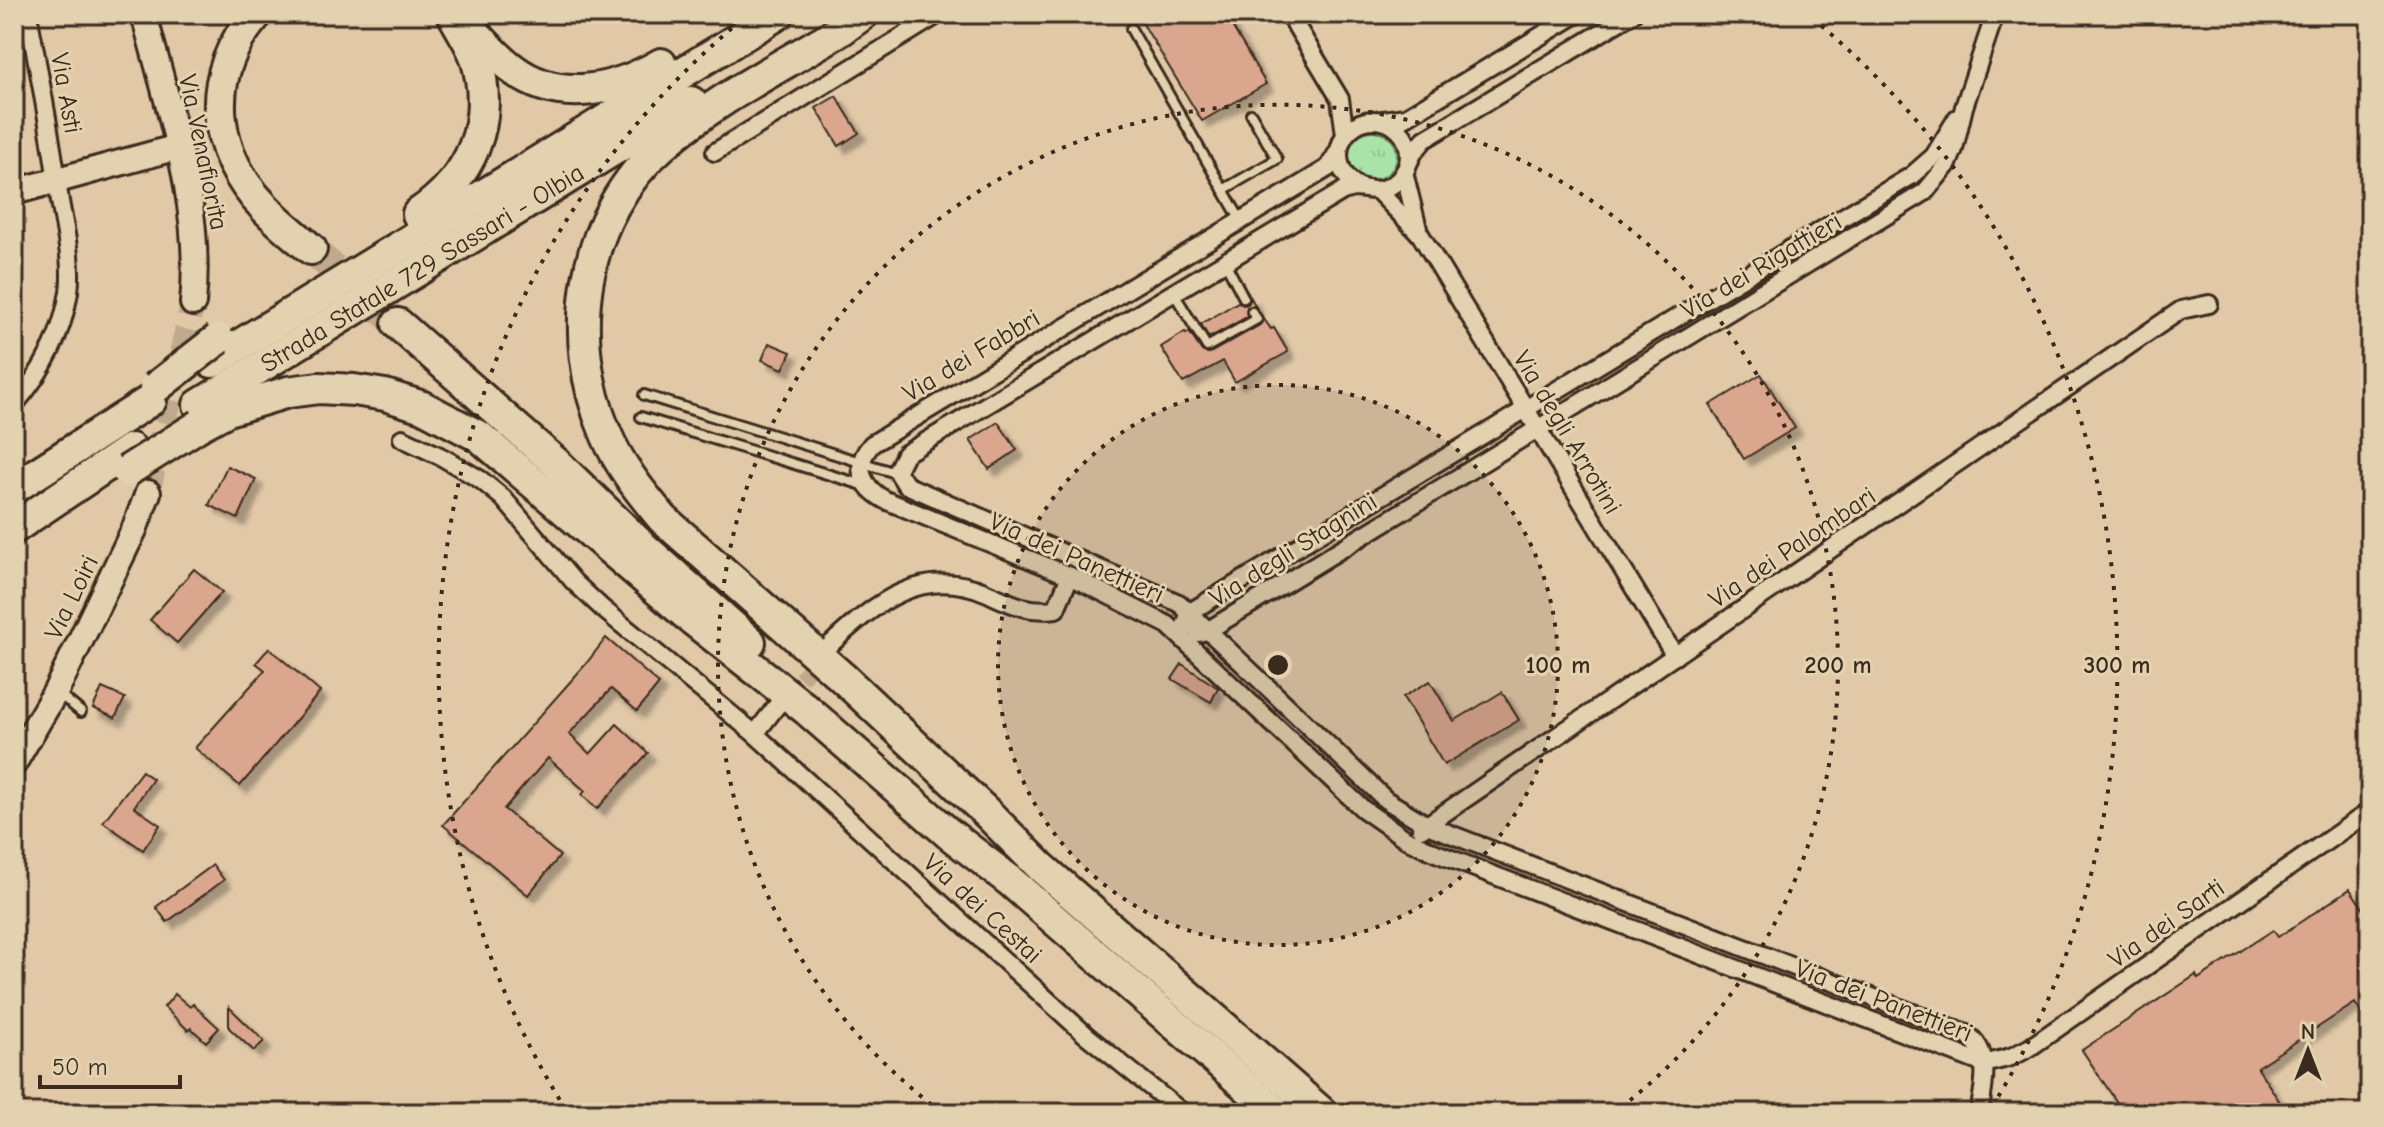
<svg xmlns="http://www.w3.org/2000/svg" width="2384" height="1127" viewBox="0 0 2384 1127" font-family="'Comic Neue',sans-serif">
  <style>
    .grass { fill: url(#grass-tufts); stroke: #728663; stroke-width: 2 }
    .building { fill: #daa78e; stroke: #3b2a1e; stroke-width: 2; filter: url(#shadow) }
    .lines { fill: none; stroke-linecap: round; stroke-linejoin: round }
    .street-tunnel { stroke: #c0a98c; stroke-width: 16; stroke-dasharray: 16 8; stroke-linecap: butt }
    .secondary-tunnel { stroke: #c0a98c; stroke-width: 24; stroke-dasharray: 24 12; stroke-linecap: butt }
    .highway-tunnel { stroke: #c0a98c; stroke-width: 30; stroke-dasharray: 30 15; stroke-linecap: butt }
    .lane-casing { stroke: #3b2a1e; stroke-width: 14 }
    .street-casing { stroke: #3b2a1e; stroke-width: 22 }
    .secondary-casing { stroke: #3b2a1e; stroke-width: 30 }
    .highway-casing { stroke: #3b2a1e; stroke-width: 36 }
    .lane { stroke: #e3d2af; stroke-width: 8 }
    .street { stroke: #e3d2af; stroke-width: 16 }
    .secondary { stroke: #e3d2af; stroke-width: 24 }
    .highway { stroke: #e3d2af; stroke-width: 30 }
    .highway-bridge-casing { stroke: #3b2a1e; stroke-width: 36; stroke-linecap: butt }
    .highway-bridge { stroke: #e3d2af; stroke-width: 30 }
    .ring { fill: none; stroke: #3b2a1e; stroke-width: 4; stroke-dasharray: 4 8 }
    .labels { text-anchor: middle; stroke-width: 6; stroke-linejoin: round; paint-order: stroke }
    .street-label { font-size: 26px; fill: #3b2a1e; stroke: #e3d2af }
    .centre { fill: #3b2a1e; stroke: #e3d2af; stroke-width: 4 }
    .ring-label { font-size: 24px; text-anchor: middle; font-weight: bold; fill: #3b2a1e; stroke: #e3d2af; stroke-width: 6; stroke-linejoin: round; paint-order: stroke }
  </style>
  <defs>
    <pattern id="grass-tufts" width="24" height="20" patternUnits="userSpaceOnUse" patternTransform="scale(2)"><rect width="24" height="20" fill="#aae3a8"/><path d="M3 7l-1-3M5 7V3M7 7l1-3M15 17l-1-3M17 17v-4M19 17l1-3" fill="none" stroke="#93c390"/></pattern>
    <filter id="shadow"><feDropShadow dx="7" dy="7" stdDeviation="2" flood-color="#0004"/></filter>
  </defs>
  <rect width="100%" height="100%" fill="#e1c9a8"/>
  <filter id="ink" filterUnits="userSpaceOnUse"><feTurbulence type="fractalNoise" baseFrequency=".0125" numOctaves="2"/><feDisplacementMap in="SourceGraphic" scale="16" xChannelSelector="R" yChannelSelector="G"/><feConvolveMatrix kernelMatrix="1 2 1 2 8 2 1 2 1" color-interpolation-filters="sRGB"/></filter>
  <g filter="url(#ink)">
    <circle class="grass" cx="1373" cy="155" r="24"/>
    <g class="building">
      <polygon points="1137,14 1225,14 1266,84 1202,121"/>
      <polygon points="836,96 859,133 839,146 816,108"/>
      <polygon points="1251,298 1256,307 1247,307 1247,317 1209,338 1201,324 1238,302 1243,305 1248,304"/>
      <polygon points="1264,319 1271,329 1274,328 1288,352 1235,382 1223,361 1183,383 1161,347 1185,332 1186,334 1189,332 1202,351 1210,353 1260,325"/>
      <polygon points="769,343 791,352 783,369 762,360"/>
      <polygon points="1761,374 1795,428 1744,459 1710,405"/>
      <polygon points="998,422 1017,450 989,469 970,440"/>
      <polygon points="227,466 256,479 238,519 209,505"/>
      <polygon points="194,569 222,592 177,643 150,620"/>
      <polygon points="606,638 659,684 637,711 611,689 569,734 590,754 617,724 648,753 597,809 582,795 585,791 548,758 504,809 560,856 528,895 443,825 585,665"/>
      <polygon points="269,648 320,692 240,786 195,748 265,670 256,663"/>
      <polygon points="1182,664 1218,688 1211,702 1172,679"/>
      <polygon points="1430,681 1454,721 1502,692 1519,720 1444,765 1403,697"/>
      <polygon points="102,688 125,698 115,718 93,708"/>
      <polygon points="142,771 153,779 134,807 160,825 143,850 103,822"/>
      <polygon points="213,865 224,880 167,922 156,907"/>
      <polygon points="2350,889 2370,919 2370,1025 2355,1003 2257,1067 2287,1113 2124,1113 2082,1050 2196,975 2198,979 2273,930 2278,937"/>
      <polygon points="175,994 190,1007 193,1004 219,1028 206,1042 191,1028 188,1030 164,1007"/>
      <polygon points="229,1007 264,1041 254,1051 229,1028"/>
    </g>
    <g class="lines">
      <polyline class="street-tunnel" points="785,697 822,654"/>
      <polyline class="secondary-tunnel" points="148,493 193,303"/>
      <polyline class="highway-tunnel" points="311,249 398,324"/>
      <g class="lane-casing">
        <g id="lane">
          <polyline points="1131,29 1240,219"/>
          <polyline points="1223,190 1277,159 1251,114"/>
          <polyline points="1225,262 1244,298"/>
          <polyline points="1173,292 1207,347 1257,319 1252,312"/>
          <polyline points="644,395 899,474"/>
          <polyline points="641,417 866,486"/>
          <polyline points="57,692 81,712"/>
        </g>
      </g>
      <g class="street-casing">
        <g id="street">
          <polyline points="1289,14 1340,99 1345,134"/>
          <circle cx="1374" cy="155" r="35"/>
          <polyline points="1383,120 1406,117 1577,14"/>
          <path d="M1339,150L1328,168L872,444C852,466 862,487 885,500L1070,576L1168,625L1363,809L1406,839L1436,853L1984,1064"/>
          <polyline points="715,152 939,14"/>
          <polyline points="1407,166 1414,152 1425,139 1632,14"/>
          <polyline points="1404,172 1419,233"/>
          <path d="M1368,189L1353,188L1343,191L905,454L898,468L899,474L906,485L1179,603L1386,800L1427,825L1965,1033C1993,1051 1984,1086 1979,1113"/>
          <polyline points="1377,190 1420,234 1675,656"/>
          <path d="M14,405C43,372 62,336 69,292C73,262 65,230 60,201C51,138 40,76 28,14"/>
          <polyline points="402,438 442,457 481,480 503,498 574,582 603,609 755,734 1086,1035 1183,1113"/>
          <polyline points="1198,633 1207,631 1925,192 1948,164 1954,149 1964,107 1995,14"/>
          <polyline points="1181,636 1190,612 1911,176 1934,156 1957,118"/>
          <path d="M831,644C876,602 922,566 985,592C1010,603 1027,613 1056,609L1070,576"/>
          <polyline points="755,734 779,703"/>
          <polyline points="1421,829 2181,310 2209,304"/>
          <polyline points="1984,1064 2011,1057 2029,1048 2370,811"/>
        </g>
      </g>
      <g class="secondary-casing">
        <g id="secondary">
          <path d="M144,14C168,109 203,204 193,303"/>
          <polyline points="14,192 178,147"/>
          <polyline points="14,763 56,691 134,530 148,493"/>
        </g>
      </g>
      <g class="highway-casing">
        <g id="highway">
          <path d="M257,14C203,74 210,151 265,208C279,223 296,236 311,249"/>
          <path d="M863,14L841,30C782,66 716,99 663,145C581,216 564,336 606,434C619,465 641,493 663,519L842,677L987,813L1041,867L1322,1113"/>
          <path d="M469,27C483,41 497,58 514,70C560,104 616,90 661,64"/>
          <path d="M418,214C471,178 496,122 476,58C471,43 460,28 453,14"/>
          <polyline points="398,324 556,463 642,546 750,642"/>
          <polyline points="212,362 778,14"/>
          <path id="s1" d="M199,405L691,102"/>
          <polyline points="200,425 228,410 288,392 319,388 354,390 385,395 423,407 480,437 688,616 806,709 948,833 1009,880 1277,1113"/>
          <polyline points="14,488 151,400"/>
          <polyline points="14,528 131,449"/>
        </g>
      </g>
      <use href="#lane" class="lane"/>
      <use href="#street" class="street"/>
      <use href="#secondary" class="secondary"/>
      <use href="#highway" class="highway"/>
      <g class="highway-bridge-casing">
        <g id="highway-bridge">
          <polyline points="155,388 218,339"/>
          <polyline points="127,471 200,425"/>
        </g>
      </g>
      <use href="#highway-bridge" class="highway-bridge"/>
    </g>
  </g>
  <circle cx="1278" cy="665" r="280" fill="#3b2a1e" fill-opacity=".12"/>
  <g class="ring">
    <circle cx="1278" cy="665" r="280"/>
    <path d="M941 1112A560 560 0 1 1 1615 1112"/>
    <path d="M566 1110A839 839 0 0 1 744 18M1812 18A839 839 0 0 1 1990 1110"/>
  </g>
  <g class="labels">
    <g class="street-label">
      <text transform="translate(67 93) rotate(80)" y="9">Via Asti</text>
      <text transform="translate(204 152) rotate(78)" y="9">Via Venafiorita</text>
      <text transform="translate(1761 265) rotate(-31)" y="9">Via dei Rigattieri</text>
      <text dy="9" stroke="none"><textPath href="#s1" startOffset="262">Strada Statale 729 Sassari - Olbia</textPath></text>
      <text transform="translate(971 355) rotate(-31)" y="9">Via dei Fabbri</text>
      <text transform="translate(1568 432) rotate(59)" y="9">Via degli Arrotini</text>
      <text transform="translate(1792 547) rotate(-34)" y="9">Via dei Palombari</text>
      <text transform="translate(1293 549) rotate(-32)" y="9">Via degli Stagnini</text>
      <text transform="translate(1077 557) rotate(24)" y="9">Via dei Panettieri</text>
      <text transform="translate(71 597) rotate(-64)" y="9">Via Loiri</text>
      <text transform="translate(983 908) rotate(42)" y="9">Via dei Cestai</text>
      <text transform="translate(2166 923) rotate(-35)" y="9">Via dei Sarti</text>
      <text transform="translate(1884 1000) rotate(21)" y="9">Via dei Panettieri</text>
    </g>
  </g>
  <circle cx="1278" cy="665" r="12" class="centre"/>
  <g class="ring-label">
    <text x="1558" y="673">100 m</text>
    <text x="1838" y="673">200 m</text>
    <text x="2117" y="673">300 m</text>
  </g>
  <rect width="2384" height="1127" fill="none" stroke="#e3d2af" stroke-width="48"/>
  <rect x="24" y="24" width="2336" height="1079" fill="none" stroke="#3b2a1e" stroke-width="3" filter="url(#ink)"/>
  <g transform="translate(2308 1051)" stroke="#e3d2af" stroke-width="6" paint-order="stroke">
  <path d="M0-6L14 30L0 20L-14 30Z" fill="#3b2a1e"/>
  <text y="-12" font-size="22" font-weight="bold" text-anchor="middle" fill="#3b2a1e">N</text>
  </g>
  <path d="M40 1075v12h140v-12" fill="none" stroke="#3b2a1e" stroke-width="4"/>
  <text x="52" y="1075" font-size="24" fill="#3b2a1e" stroke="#e3d2af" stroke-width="6" paint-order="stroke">50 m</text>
</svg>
